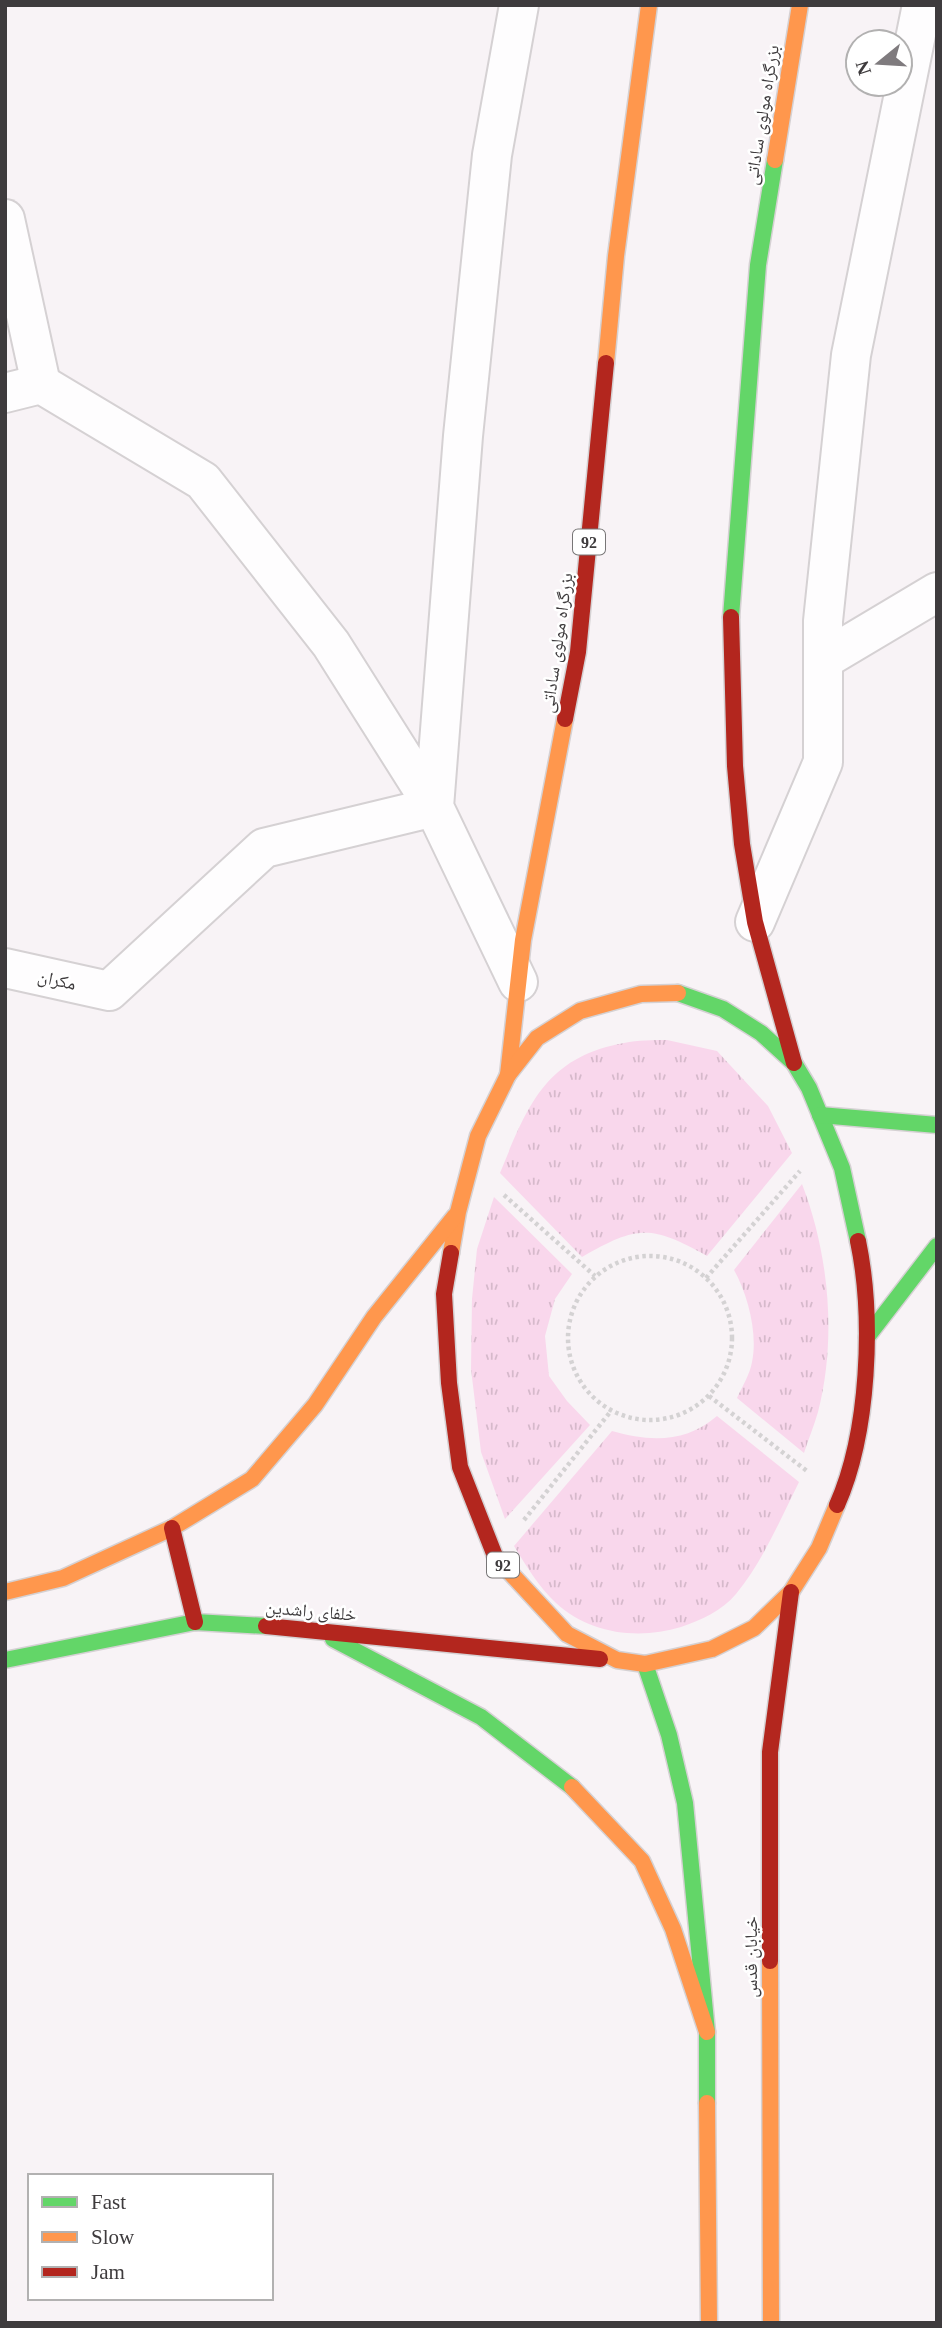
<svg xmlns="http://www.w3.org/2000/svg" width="942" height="2328" viewBox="0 0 942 2328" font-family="'Times New Roman','Noto Naskh Arabic',serif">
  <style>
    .grass { fill: url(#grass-tufts) }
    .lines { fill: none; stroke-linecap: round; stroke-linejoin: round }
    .street-casing { stroke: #d5d1d3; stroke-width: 42 }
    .fast-casing { stroke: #d5d1d3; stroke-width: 19 }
    .slow-casing { stroke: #d5d1d3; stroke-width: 19 }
    .jam-casing { stroke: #d5d1d3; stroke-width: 19 }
    .path { stroke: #d4d2d3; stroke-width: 4.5; stroke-dasharray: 3.5 3.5; stroke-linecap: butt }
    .street { stroke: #fefdfe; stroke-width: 38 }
    .fast { stroke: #63d668; stroke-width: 16 }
    .slow { stroke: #ff974d; stroke-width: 16 }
    .jam { stroke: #b3261e; stroke-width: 16 }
    .labels { text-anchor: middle; stroke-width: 5; stroke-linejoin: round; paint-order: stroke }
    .shield { fill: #fff; stroke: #787677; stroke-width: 2 }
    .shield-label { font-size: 16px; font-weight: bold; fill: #3e3b3d }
    .street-label { font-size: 18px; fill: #3e3b3d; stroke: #fff }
  </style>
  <defs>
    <pattern id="grass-tufts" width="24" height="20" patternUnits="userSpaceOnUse" patternTransform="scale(1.75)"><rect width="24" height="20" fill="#f9d7ec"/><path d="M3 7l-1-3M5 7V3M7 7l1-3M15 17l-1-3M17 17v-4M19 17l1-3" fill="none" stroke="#d6b9cb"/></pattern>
  </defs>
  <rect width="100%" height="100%" fill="#f8f3f6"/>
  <g class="grass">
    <path d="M667,1040L717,1051L768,1106L792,1153L707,1256C651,1225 638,1225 582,1257L500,1173C527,1107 545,1057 624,1043C638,1040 653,1040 667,1040Z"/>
    <path d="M802,1184C829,1254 837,1339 818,1412C814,1426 808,1440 804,1453L737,1398C742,1387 750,1374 752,1362C758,1334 748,1295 734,1270Z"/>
    <polygon points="494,1197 572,1274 555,1299 545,1336 549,1376 567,1401 590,1425 505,1519 481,1452 471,1369 472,1299 477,1249"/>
    <path d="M717,1416L799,1482C780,1520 763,1561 736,1594C722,1611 701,1620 681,1627C639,1640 589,1634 556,1603C539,1587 526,1566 514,1546L612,1431C650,1442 686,1443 717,1416Z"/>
  </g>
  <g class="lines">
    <g class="street-casing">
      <g id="street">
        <polyline points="5,219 41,384"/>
        <polyline points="5,393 41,384 203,481 331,644 434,807 264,848 109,991 5,968"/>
        <polyline points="823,660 937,592"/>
        <polyline points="755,922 823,762 823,621 851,355 922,5"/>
        <polyline points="518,982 434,807 463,436 492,155 519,5"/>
      </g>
    </g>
    <g class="fast-casing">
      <g id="fast">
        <polyline points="731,617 758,265 775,160"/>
        <polyline points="678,993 723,1009 761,1033 794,1063 809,1088 842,1168 858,1241"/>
        <polyline points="820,1115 937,1125"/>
        <polyline points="867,1337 937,1246"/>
        <polyline points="333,1639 481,1717 572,1787"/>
        <polyline points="5,1660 195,1622 266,1626"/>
        <polyline points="645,1664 669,1735 685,1803 707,2032 707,2103"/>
      </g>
    </g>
    <g class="slow-casing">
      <g id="slow">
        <polyline points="775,160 800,5"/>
        <polyline points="606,363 616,256 649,5"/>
        <polyline points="508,1075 523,940 565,719"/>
        <polyline points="451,1253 458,1212 478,1136 508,1075 537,1038 580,1011 641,994 678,993"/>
        <polyline points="504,1566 567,1634 617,1660 645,1664 712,1649 754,1628 791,1592 819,1548 837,1505"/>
        <polyline points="5,1592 63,1578 172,1528 252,1479 315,1405 374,1317 455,1216"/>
        <polyline points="572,1787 642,1861 673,1929 707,2032"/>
        <polyline points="770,1961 771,2323"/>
        <polyline points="707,2103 709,2323"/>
      </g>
    </g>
    <g class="jam-casing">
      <g id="jam">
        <polyline points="731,617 735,766 742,844 755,922 794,1063"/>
        <polyline points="565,719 578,652 606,363"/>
        <polyline points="451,1253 444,1294 449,1383 460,1467 495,1556 504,1566"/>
        <path d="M837,1505C869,1433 874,1318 858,1241"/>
        <polyline points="172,1528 195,1622"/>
        <polyline points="266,1626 600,1659"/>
        <polyline points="770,1961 770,1752 791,1592"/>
      </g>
    </g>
    <g class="path">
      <polyline points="504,1195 595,1276"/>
      <circle cx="650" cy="1338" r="82"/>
      <polyline points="706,1278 800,1171"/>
      <polyline points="709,1396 807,1471"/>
      <polyline points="524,1520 611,1411"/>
    </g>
    <use href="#street" class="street"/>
    <use href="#fast" class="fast"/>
    <use href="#slow" class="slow"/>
    <use href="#jam" class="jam"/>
  </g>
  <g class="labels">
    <g class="shield">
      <rect x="573" y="529.5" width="32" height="25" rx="5"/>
      <rect x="487" y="1552.5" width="32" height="25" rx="5"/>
    </g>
    <g class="shield-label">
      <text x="589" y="548">92</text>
      <text x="503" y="1571">92</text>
    </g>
    <g class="street-label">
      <text transform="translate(762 115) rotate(-81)" y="6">بزرگراه مولوی ساداتی</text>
      <text transform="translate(557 643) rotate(-82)" y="6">بزرگراه مولوی ساداتی</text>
      <text transform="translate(57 980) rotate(13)" y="6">مکران</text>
      <text transform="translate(311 1611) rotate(5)" y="6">خلفای راشدین</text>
      <text transform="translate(751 1957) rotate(-90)" y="6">خیابان قدس</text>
    </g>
  </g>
  <rect width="942" height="2328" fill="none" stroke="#3e3b3d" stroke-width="14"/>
  <rect x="28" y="2174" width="245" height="126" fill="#ffffff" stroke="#b2b1b1" stroke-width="2"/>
  <rect x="42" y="2197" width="35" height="10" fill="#63d668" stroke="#b2b1b1" stroke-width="2"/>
  <text x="91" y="2209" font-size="21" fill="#3e3b3d">Fast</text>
  <rect x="42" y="2232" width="35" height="10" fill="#ff974d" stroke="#b2b1b1" stroke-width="2"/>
  <text x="91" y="2244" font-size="21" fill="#3e3b3d">Slow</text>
  <rect x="42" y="2267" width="35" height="10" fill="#b3261e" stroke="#b2b1b1" stroke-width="2"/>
  <text x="91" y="2279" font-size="21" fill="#3e3b3d">Jam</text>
  <g transform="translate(879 63) rotate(252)"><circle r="33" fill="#ffffff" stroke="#b2b1b1" stroke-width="2"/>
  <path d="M0-5L12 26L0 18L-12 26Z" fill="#7f7b7e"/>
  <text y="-10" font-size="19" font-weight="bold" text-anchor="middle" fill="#3e3b3d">N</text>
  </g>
</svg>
